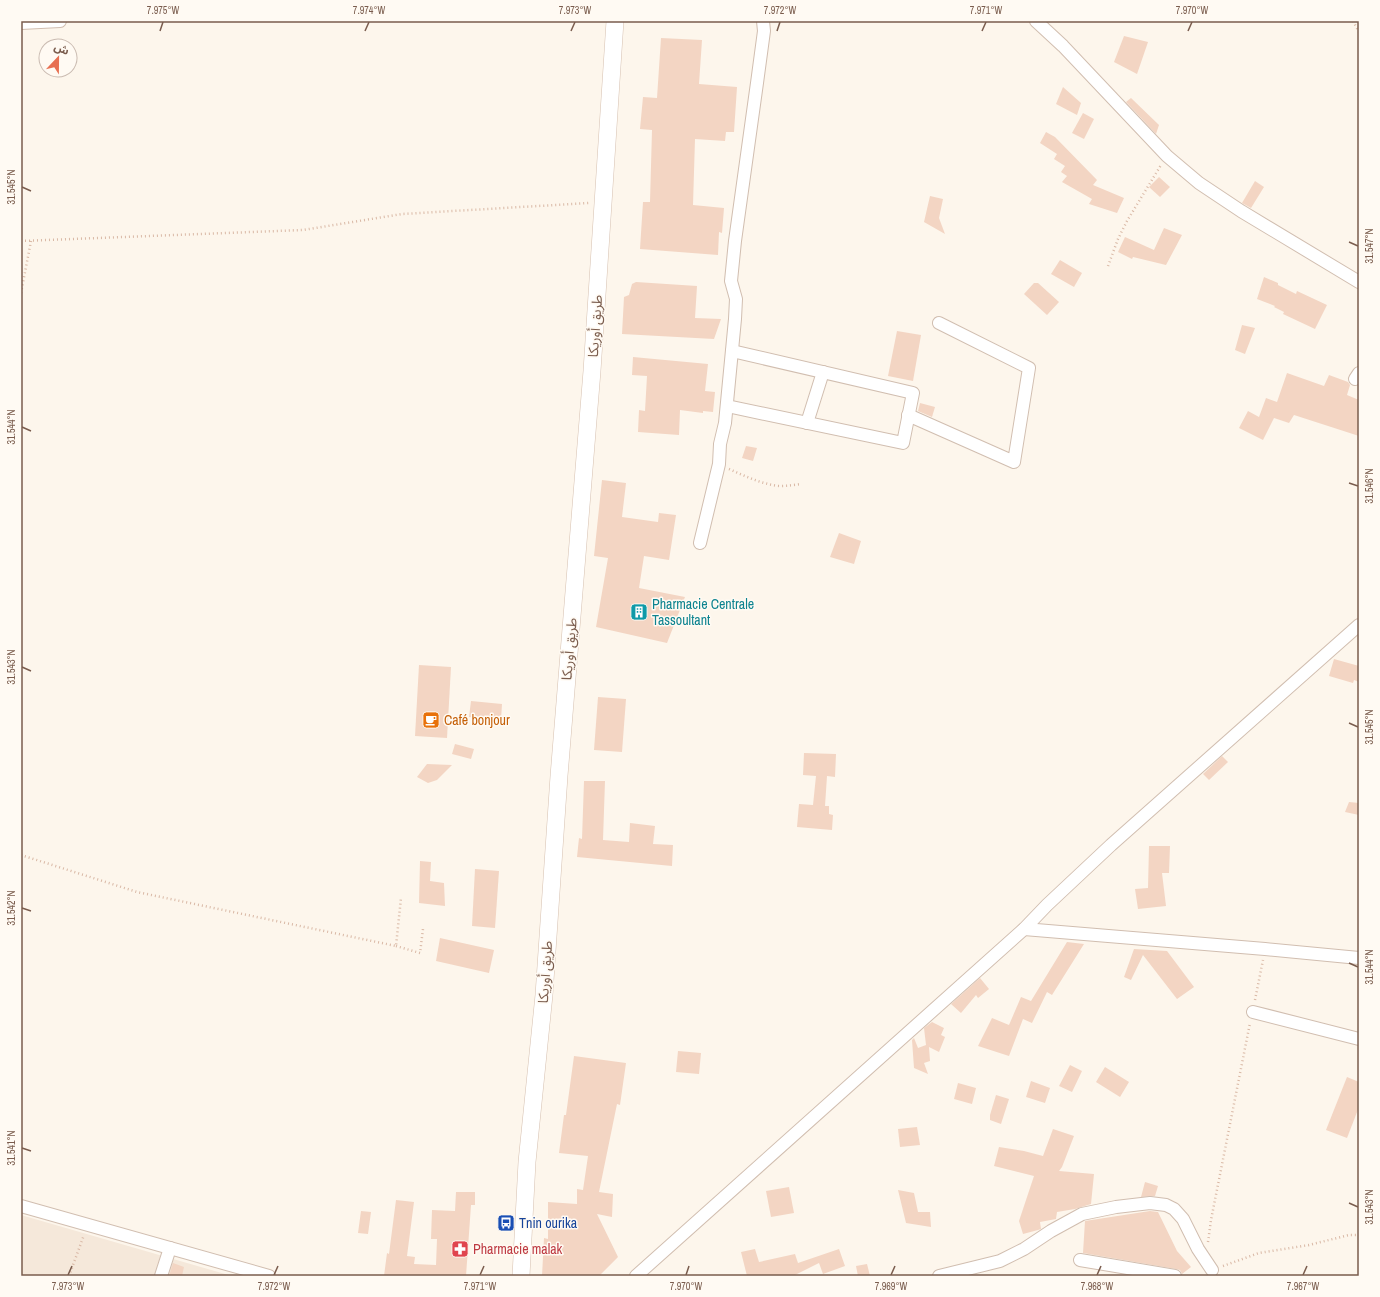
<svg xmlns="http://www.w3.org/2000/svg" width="1380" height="1297" viewBox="0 0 1380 1297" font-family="'Archivo Narrow','Noto Sans Arabic',sans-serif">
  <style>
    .residential { fill: #f5e8da }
    .building { fill: #f3d5c3 }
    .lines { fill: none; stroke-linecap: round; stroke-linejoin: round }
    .street-casing { stroke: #d1beb0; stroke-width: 14 }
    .secondary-casing { stroke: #d6c0b0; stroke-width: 18 }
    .path { stroke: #d9b8a5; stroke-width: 2.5; stroke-dasharray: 1 3; stroke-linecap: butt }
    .street { stroke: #fff; stroke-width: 12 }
    .secondary { stroke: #fff; stroke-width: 17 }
    .ticks { fill: none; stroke: #7a5c4d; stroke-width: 1.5 }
    .labels { text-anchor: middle; stroke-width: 3; stroke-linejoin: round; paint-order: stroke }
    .street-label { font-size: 14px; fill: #7a5c4d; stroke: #fffaf3 }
    .culture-label { font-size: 14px; fill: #0d838f; stroke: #fffaf3; text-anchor: start }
    .food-label { font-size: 14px; fill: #c56008; stroke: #fffaf3; text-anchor: start }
    .transit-label { font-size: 14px; fill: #164399; stroke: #fffaf3; text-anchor: start }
    .health-label { font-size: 14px; fill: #be3a42; stroke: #fffaf3; text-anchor: start }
    .neatline { fill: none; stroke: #7a5c4d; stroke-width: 1.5 }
    .ticks-label { font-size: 10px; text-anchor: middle; fill: #7a5c4d }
  </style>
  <rect width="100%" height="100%" fill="#fdf6ec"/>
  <polygon class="residential" points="21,1215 232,1276 21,1276"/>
  <g class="building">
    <polygon points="1124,36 1148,42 1137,74 1114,62"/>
    <polygon points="661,38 702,40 699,84 737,87 734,132 726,132 725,141 695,139 693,205 724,208 722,233 719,232 718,255 640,249 643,202 650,202 652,130 640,129 643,97 657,98"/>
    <polygon points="1063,87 1081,103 1077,115 1056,104"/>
    <polygon points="1131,98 1159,125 1156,134 1126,102"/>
    <polygon points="1083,113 1094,119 1084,139 1072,133"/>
    <polygon points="1046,132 1055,137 1097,180 1093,185 1124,198 1117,213 1089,204 1092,199 1062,182 1067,176 1061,172 1065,166 1054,159 1057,154 1040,143"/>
    <polygon points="1159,177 1170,187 1160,197 1149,187"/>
    <polygon points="1255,181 1264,187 1251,208 1242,203"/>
    <polygon points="930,196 943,199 939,218 945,234 924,222"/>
    <polygon points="1164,228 1182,235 1166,265 1133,257 1132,259 1118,252 1125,237 1154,250"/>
    <polygon points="1060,260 1082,273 1074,287 1051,274"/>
    <polygon points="1264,277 1278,283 1278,285 1296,294 1297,291 1327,305 1315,329 1283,314 1284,312 1274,307 1275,306 1257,299"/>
    <polygon points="636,282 697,286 695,318 721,319 714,339 622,334 624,297 629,295 632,284"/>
    <polygon points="1034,283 1038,283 1059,302 1047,315 1024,294"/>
    <polygon points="1242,325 1255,328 1245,354 1235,350"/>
    <polygon points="897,331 921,335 913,381 888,376"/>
    <polygon points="633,357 708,364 705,391 715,392 713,412 703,411 703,413 680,410 679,435 638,432 639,410 645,411 647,376 632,375"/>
    <polygon points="1287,373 1324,386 1329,375 1348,382 1350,385 1347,395 1359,400 1359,436 1294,415 1289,423 1274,418 1263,440 1239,428 1248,411 1259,417 1266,398 1277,402"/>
    <polygon points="920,403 935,407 932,417 918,411"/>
    <polygon points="746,446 757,448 753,461 742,458"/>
    <polygon points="602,480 626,483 622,517 658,522 659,513 676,515 669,560 644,556 639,588 685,597 667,643 596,627 608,558 594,556"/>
    <polygon points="839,533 861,541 854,564 830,557"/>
    <polygon points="1334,659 1359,666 1359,682 1354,680 1353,683 1329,676"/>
    <polygon points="419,665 451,667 447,738 415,736"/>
    <polygon points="598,697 626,699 622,752 594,750"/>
    <polygon points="471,701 502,704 501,720 469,717"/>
    <polygon points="455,744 474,749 471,759 452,754"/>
    <polygon points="804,753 836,754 835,777 827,776 825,806 829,806 829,814 833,815 832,830 797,827 799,804 813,805 816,776 803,775"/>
    <polygon points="1222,756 1228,762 1209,780 1203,774"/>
    <polygon points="427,764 452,765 437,780 428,783 417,777"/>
    <polygon points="584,781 605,781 603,840 629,842 630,823 655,826 653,844 673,845 672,866 577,857 579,838 582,839"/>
    <polygon points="1349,802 1359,803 1359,815 1345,812"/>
    <polygon points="1149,846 1170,846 1169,873 1162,873 1166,906 1138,909 1135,889 1148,888"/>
    <polygon points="420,861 431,862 430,881 444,883 445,906 419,903"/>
    <polygon points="475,869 499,871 495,928 472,926"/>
    <polygon points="440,938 494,950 489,973 436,961"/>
    <polygon points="1067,942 1084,944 1052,995 1047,992 1032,1023 1023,1019 1009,1056 978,1046 992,1018 1009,1025 1021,997 1031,1001"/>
    <polygon points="1134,949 1167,951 1194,987 1177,999 1143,955 1131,980 1124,977"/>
    <polygon points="980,978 989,989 978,998 976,995 961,1013 951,1004"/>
    <polygon points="932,1022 944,1028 941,1035 945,1037 939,1052 929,1047 930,1061 924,1063 928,1074 914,1068 912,1040 914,1038 918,1048 926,1045 924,1028"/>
    <polygon points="678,1051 701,1053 699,1074 676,1072"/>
    <polygon points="574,1056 626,1063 620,1105 617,1104 599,1192 613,1194 612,1217 597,1214 618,1257 599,1276 542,1276 544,1238 548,1239 548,1202 577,1204 577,1189 583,1190 588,1156 559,1153 564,1115 566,1115"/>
    <polygon points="1070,1065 1082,1071 1072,1092 1059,1086"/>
    <polygon points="1105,1067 1129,1082 1120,1097 1096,1082"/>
    <polygon points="1347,1077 1359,1082 1359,1107 1347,1138 1326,1130"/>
    <polygon points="1031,1081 1050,1088 1045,1103 1026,1097"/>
    <polygon points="958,1083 976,1088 972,1104 954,1099"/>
    <polygon points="996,1095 1009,1099 1001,1124 990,1120 990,1115"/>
    <polygon points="917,1127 920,1145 900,1147 898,1129"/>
    <polygon points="1053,1129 1074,1136 1062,1167 1059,1171 1094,1174 1091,1204 1075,1209 1057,1212 1056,1219 1040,1222 1041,1229 1038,1230 1023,1234 1019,1221 1034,1176 994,1166 999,1147 1024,1151 1043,1156"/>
    <polygon points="1145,1182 1158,1186 1155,1196 1141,1197"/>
    <polygon points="789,1187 794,1213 771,1217 766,1191"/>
    <polygon points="898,1190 914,1193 918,1212 930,1212 931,1227 906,1223"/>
    <polygon points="456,1192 475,1192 475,1205 471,1205 466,1276 384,1276 387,1253 389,1254 396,1200 414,1202 407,1256 415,1257 414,1264 436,1265 437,1239 431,1239 432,1210 455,1211"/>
    <polygon points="361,1211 371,1212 368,1234 358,1233"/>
    <polygon points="1150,1211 1158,1212 1177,1251 1191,1267 1182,1274 1180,1270 1176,1269 1083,1253 1085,1221"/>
    <polygon points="755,1249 759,1262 795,1254 798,1263 839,1249 845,1266 823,1274 819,1263 793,1276 747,1276 741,1252"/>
    <polygon points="173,1263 184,1267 182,1276 169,1276"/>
    <polygon points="867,1264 870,1276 858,1276 856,1266"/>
  </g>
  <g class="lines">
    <g class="street-casing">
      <g id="street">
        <polyline points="1036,21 1063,46 1167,156 1199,183 1241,211 1359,282"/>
        <polyline points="21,23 60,21"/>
        <polyline points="1355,379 1359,373"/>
        <polyline points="727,406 903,443 913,393 732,351"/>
        <polyline points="908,415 1014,462 1029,368 939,323"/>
        <polyline points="807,423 823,372"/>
        <polyline points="700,543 719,464 720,444 725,423 735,319 736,299 731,281 735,241 757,83 764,31 763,21"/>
        <polyline points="1024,929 1265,949 1359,958"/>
        <polyline points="1253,1012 1359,1039"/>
        <polyline points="21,1206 269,1276"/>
        <polyline points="1080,1260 1175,1276"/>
        <polyline points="161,1276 170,1248"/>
        <polyline points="636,1276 1024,929 1047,905 1111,845 1359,625"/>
        <polyline points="939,1276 1000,1261 1024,1249 1051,1231 1082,1214 1116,1207 1150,1203 1166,1205 1174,1209 1183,1219 1198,1249 1212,1270"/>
      </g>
    </g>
    <g class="secondary-casing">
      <polyline id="secondary" points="521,1276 527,1162 544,995 559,776 592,371 615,21"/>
    </g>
    <g class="path">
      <polyline points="1353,21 1359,32"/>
      <polyline points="21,241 303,230 402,214 589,203"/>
      <polyline points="1108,266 1118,239 1127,221 1161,165"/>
      <polyline points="21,293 31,241"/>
      <path d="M729,469C745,476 761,484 779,486C787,486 794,485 801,484"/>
      <polyline points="21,855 137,892 396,946 401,898"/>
      <polyline points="396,946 420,953 423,929"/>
      <polyline points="1255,1000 1263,960"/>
      <polyline points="1208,1242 1211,1220 1250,1023"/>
      <polyline points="1223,1266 1259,1253 1309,1245 1349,1235 1359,1235"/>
      <polyline points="69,1276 84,1235"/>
    </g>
    <use href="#street" class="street"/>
    <use href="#secondary" class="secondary"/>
  </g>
  <path class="ticks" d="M160,31L163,22M365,31L369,22M571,31L575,22M777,31L780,22M982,31L986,22M1188,31L1192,22M22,187L31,191M1349,242L1358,246M22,427L31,431M1349,483L1358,486M22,667L31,671M1349,723L1358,727M22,908L31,911M1349,963L1358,967M22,1148L31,1151M1349,1203L1358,1207M68,1275L72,1266M274,1275L278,1266M480,1275L484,1266M686,1275L689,1266M891,1275L895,1266M1097,1275L1101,1266M1303,1275L1307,1266"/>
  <defs>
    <g id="building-square" transform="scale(0.9)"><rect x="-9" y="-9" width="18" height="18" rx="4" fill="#0f9aa8" stroke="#fffaf3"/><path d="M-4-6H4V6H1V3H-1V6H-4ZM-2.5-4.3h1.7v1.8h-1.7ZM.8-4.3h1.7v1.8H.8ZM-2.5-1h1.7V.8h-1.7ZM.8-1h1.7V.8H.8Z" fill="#fff"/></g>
    <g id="cafe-square" transform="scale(0.9)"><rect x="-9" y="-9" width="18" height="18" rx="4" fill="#e8710a" stroke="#fffaf3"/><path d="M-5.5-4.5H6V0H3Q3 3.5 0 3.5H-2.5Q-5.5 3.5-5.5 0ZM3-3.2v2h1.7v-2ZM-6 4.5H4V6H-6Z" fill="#fff"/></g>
    <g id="bus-square" transform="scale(0.9)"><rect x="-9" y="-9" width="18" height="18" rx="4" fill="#1a4fb4" stroke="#fffaf3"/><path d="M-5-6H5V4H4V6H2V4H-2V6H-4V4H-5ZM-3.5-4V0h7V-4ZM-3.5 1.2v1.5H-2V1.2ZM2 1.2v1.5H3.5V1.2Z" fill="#fff"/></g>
    <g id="pharmacy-square" transform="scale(0.9)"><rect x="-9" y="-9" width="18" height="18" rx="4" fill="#e0444e" stroke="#fffaf3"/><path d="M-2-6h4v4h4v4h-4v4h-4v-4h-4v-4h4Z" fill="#fff"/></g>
  </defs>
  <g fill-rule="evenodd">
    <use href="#building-square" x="639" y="612"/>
    <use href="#cafe-square" x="431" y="720"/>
    <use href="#bus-square" x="506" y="1223"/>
    <use href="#pharmacy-square" x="460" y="1249"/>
  </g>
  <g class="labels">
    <g class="street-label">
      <text transform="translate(595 326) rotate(-86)" y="5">طريق أوريكا</text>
      <text transform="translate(569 649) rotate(-85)" y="5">طريق أوريكا</text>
      <text transform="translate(545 972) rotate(-86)" y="5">طريق أوريكا</text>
    </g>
    <g class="culture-label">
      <text x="652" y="609">Pharmacie Centrale<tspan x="652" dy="16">Tassoultant</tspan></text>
    </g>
    <g class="food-label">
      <text x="444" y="725">Café bonjour</text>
    </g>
    <g class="transit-label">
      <text x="519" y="1228">Tnin ourika</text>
    </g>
    <g class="health-label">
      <text x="473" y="1254">Pharmacie malak</text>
    </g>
  </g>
  <rect width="1380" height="1297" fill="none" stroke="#fffaf3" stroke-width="44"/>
  <g transform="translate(58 58) rotate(22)"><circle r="19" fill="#fffaf3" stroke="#cabbb1"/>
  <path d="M0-3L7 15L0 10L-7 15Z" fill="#e76f51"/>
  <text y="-6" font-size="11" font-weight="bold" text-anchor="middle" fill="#7a5c4d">ش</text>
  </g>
  <rect x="22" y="22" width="1336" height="1253" class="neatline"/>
  <g class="ticks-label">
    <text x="163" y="14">7.975°W</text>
    <text x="369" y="14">7.974°W</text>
    <text x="575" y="14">7.973°W</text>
    <text x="780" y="14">7.972°W</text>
    <text x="986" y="14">7.971°W</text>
    <text x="1192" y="14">7.970°W</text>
    <text transform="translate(11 187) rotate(-90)" y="4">31.545°N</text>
    <text transform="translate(1369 246) rotate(-90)" y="4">31.547°N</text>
    <text transform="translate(11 427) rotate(-90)" y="4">31.544°N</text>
    <text transform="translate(1369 486) rotate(-90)" y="4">31.546°N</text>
    <text transform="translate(11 667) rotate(-90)" y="4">31.543°N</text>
    <text transform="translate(1369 727) rotate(-90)" y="4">31.545°N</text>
    <text transform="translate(11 908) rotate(-90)" y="4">31.542°N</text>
    <text transform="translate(1369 967) rotate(-90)" y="4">31.544°N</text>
    <text transform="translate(11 1148) rotate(-90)" y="4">31.541°N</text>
    <text transform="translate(1369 1207) rotate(-90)" y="4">31.543°N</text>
    <text x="68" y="1290">7.973°W</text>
    <text x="274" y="1290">7.972°W</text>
    <text x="480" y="1290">7.971°W</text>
    <text x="686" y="1290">7.970°W</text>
    <text x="891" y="1290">7.969°W</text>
    <text x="1097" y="1290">7.968°W</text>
    <text x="1303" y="1290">7.967°W</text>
  </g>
</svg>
